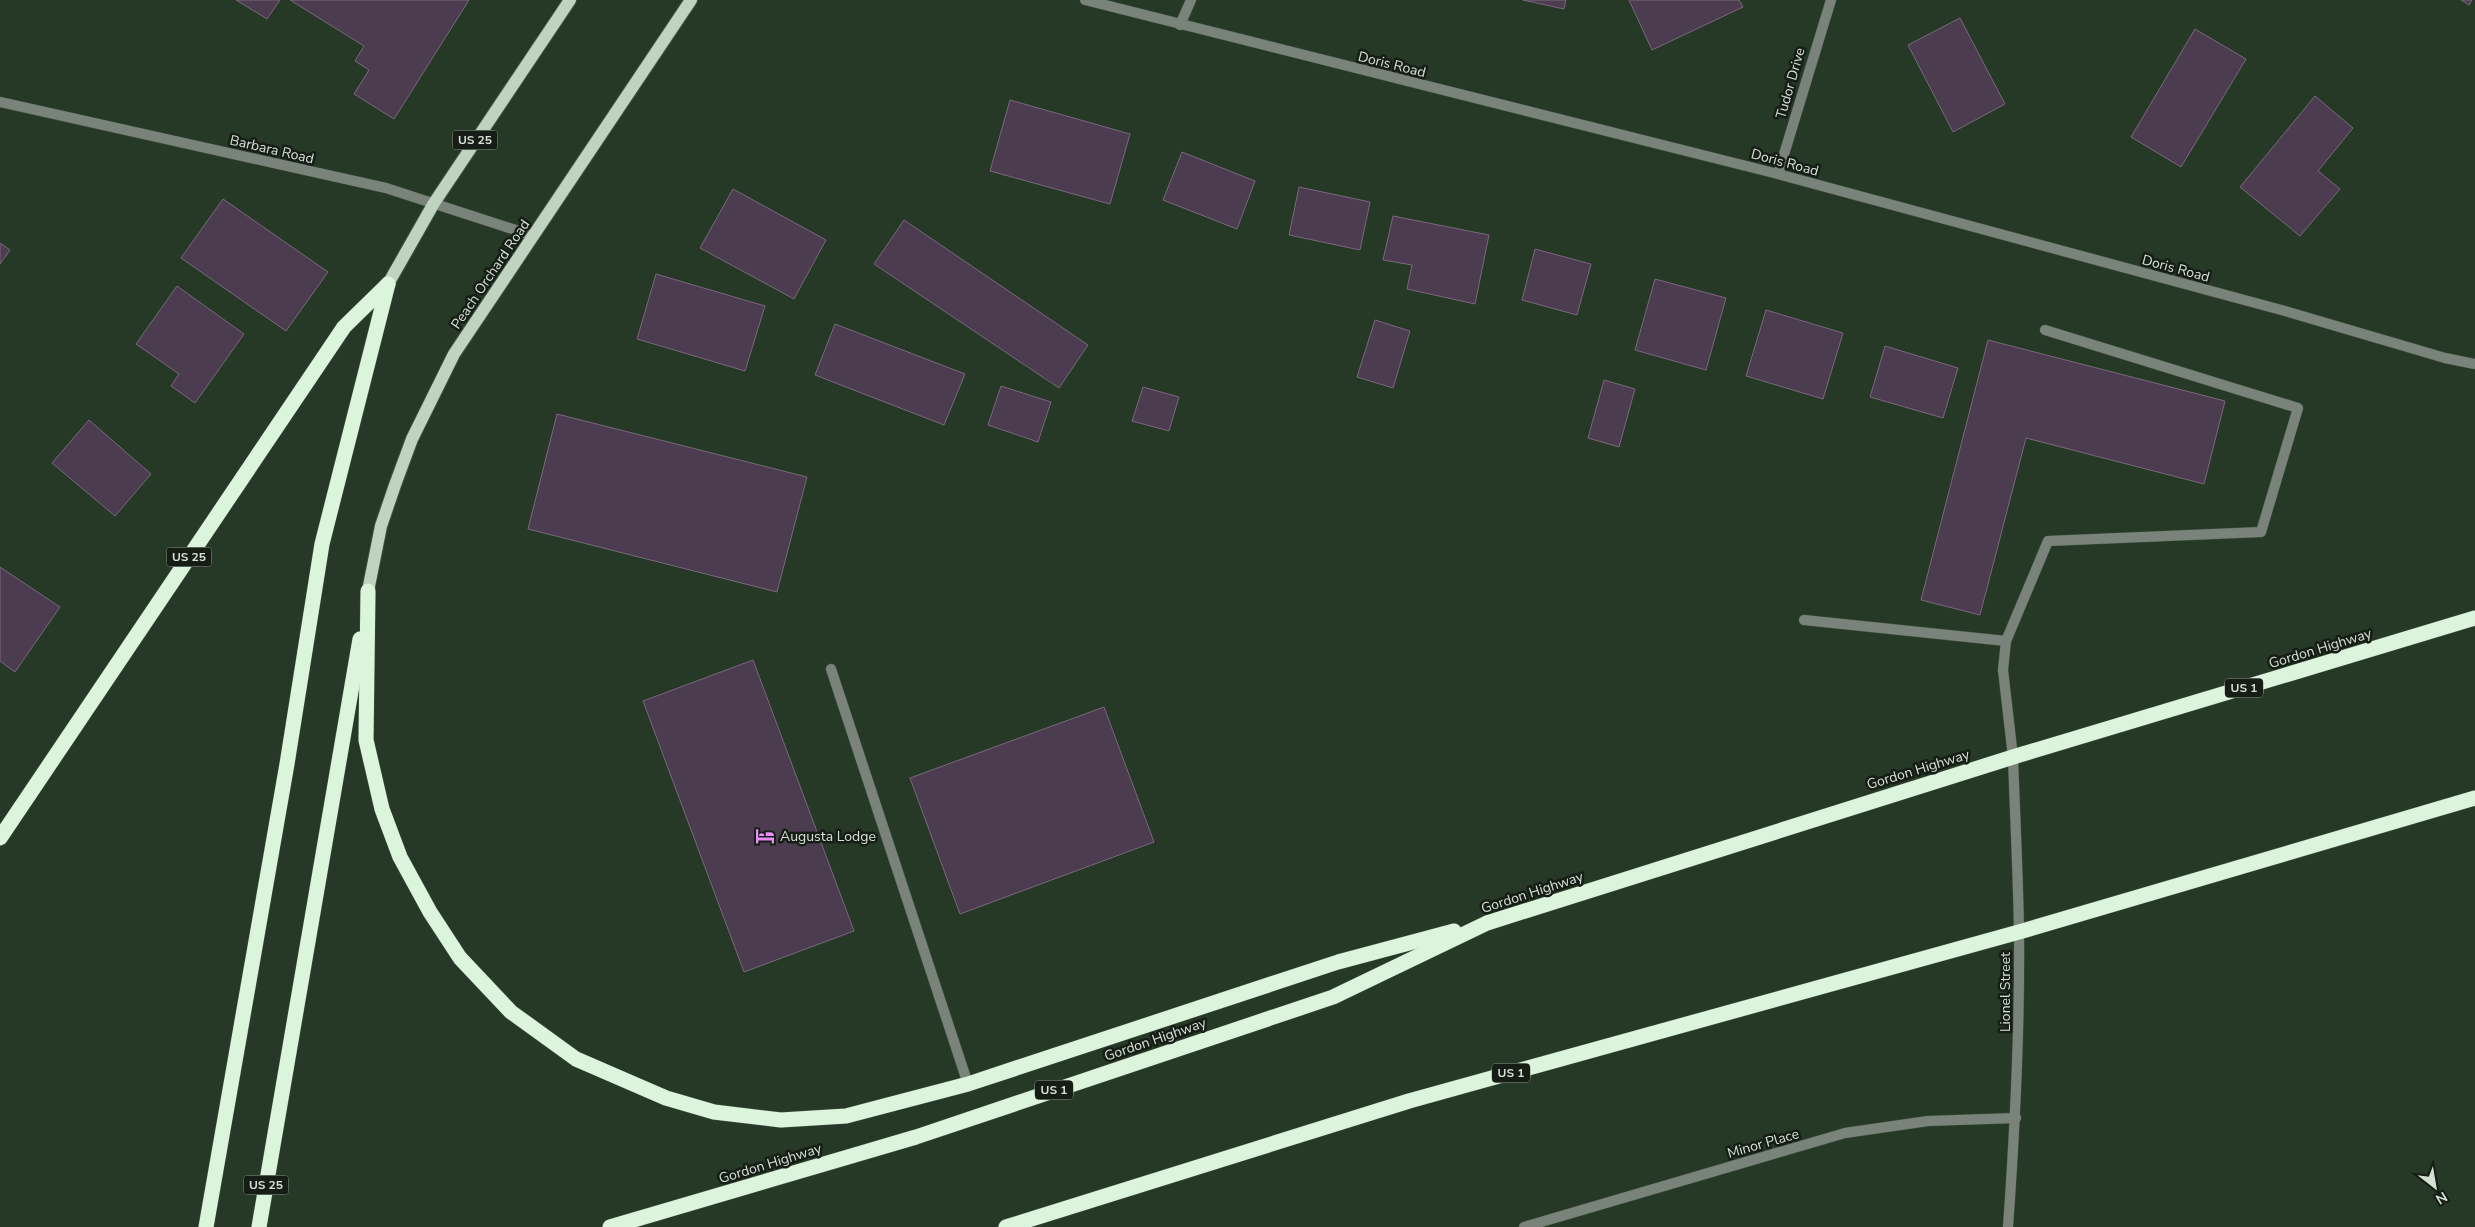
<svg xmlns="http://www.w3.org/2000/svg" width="2475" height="1227" viewBox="0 0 2475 1227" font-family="'Nunito Sans',sans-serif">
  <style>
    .building { fill: #4c3c4f; stroke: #7a687d }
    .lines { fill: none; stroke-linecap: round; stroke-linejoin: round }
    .lane-casing { stroke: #425342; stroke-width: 11 }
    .street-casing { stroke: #425342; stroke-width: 11 }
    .primary-casing { stroke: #425342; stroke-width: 14 }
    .highway-casing { stroke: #425342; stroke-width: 16 }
    .lane { stroke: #7a837a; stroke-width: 10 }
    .street { stroke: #7a837a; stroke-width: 10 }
    .primary { stroke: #c0d3c0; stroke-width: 12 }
    .highway { stroke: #dcf3dc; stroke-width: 15 }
    .labels { text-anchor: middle; stroke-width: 5; stroke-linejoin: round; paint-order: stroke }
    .shield { fill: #151d15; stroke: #9ba69b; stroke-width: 1 }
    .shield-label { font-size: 12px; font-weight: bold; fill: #d5e0d5 }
    .street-label { font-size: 14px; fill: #d5e0d5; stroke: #151d15 }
    .poi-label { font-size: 14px; fill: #d5e0d5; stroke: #151d15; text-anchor: start }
  </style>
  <rect width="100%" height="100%" fill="#263826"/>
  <g class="building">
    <polygon points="236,0 280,0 267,19"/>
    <polygon points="290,0 469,0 394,119 354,94 369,70 355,61 364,46"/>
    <polygon points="1523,0 1566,0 1564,9"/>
    <polygon points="1629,0 1739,0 1743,7 1652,50"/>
    <polygon points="2461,0 2472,0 2469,5"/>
    <polygon points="1960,18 2005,104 1953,132 1908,45"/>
    <polygon points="2195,29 2246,59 2181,167 2131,137"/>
    <polygon points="2315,96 2353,128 2318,171 2340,189 2300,236 2240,187"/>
    <polygon points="1010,100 1130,134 1110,204 990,171"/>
    <polygon points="1182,152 1255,181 1237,229 1163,200"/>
    <polygon points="1299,187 1370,202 1360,250 1289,235"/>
    <polygon points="733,189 826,240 794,299 700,248"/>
    <polygon points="223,199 328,272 286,331 181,258"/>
    <polygon points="1393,216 1489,235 1475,304 1407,289 1412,265 1383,260"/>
    <polygon points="904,220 1088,345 1059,388 874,264"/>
    <polygon points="0,243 10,250 0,264"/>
    <polygon points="1535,249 1591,264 1577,315 1522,300"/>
    <polygon points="656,274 765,306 745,371 637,339"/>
    <polygon points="1655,279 1726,298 1706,370 1635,350"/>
    <polygon points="177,286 244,334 195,403 171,386 179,374 136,344"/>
    <polygon points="1766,310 1843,333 1823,399 1746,376"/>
    <polygon points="1375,320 1410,331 1393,388 1357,377"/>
    <polygon points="835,324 965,374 944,425 815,375"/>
    <polygon points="1988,340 2225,401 2204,484 2026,438 1980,615 1921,600"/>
    <polygon points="1885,346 1958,368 1943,418 1870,397"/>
    <polygon points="1604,380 1635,389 1619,447 1588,438"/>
    <polygon points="1001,386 1051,402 1038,442 988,425"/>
    <polygon points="1143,387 1179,397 1169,431 1132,421"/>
    <polygon points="557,414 807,477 777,592 528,529"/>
    <polygon points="89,420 151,474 115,516 52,463"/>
    <polygon points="0,567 60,607 15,672 0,661"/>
    <polygon points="753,660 854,931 744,972 643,701"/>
    <polygon points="1104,707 1154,842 960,914 910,778"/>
  </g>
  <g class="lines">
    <g class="lane-casing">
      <g id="lane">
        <polyline points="1180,25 1191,0"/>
        <polyline points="1804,620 2006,641"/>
        <polyline points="831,669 968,1084"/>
        <polyline points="2013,757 2003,670 2006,641 2048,541 2261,532 2298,408 2045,330"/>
      </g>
    </g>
    <g class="street-casing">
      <g id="street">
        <polyline points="1085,0 1778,174 2285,311 2445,358 2475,364"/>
        <polyline points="0,102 386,188 534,236"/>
        <polyline points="1778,174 1831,0"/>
        <polyline points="1524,1227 1845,1133 1928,1121 2016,1118"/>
        <path d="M2008,1227C2015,1129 2020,1030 2019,931C2018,873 2015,815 2013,757"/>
      </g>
    </g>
    <g class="primary-casing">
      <g id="primary">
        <polyline points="388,284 434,203 570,0"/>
        <polyline points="368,591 381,526 395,485 412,439 454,354 691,0"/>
      </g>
    </g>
    <g class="highway-casing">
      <g id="highway">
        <polyline points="368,591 366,740 382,809 400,857 430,912 460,958 511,1012 576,1059 666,1098 714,1112 781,1120 846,1116 968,1084 1338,962 1454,931"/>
        <polyline points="0,838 344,327 388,284"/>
        <polyline points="206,1227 287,764 322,544 388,284"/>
        <polyline points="259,1227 360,639"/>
        <polyline points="610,1227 916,1137 1333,997 1487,923 2013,757 2475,618"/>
        <polyline points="1006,1227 1409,1101 2019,932 2475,798"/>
      </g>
    </g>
    <use href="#lane" class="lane"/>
    <use href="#street" class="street"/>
    <use href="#primary" class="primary"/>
    <use href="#highway" class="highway"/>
  </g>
  <defs>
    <g id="hotel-bare" transform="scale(1.5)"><path d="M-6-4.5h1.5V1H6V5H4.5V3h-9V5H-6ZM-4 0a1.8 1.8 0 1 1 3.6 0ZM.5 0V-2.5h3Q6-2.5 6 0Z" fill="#ec8cfb" stroke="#151d15" stroke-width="2.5" paint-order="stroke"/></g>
  </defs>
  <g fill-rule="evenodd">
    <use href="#hotel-bare" x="765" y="836"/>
  </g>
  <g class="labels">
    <g class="shield">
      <rect x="452.5" y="130.5" width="45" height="19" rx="4"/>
      <rect x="166.5" y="547.5" width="45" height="19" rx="4"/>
      <rect x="2225" y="678.5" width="38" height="19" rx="4"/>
      <rect x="1492" y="1063.5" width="38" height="19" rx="4"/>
      <rect x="1035" y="1080.5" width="38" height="19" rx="4"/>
      <rect x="243.5" y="1175.5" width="45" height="19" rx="4"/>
    </g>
    <g class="shield-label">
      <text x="475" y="144">US 25</text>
      <text x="189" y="561">US 25</text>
      <text x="2244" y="692">US 1</text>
      <text x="1511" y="1077">US 1</text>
      <text x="1054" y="1094">US 1</text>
      <text x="266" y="1189">US 25</text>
    </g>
    <g class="street-label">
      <text transform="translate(1392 64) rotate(14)" y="5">Doris Road</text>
      <text transform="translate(1790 83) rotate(-74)" y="5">Tudor Drive</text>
      <text transform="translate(272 149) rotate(13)" y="5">Barbara Road</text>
      <text transform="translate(1785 162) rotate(15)" y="5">Doris Road</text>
      <text transform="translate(2176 268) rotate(15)" y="5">Doris Road</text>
      <text transform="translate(490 274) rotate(-56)" y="5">Peach Orchard Road</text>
      <text transform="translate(2320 648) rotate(-17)" y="5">Gordon Highway</text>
      <text transform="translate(1918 769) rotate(-17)" y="5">Gordon Highway</text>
      <text transform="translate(1532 892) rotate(-18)" y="5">Gordon Highway</text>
      <text transform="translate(2005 992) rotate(-90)" y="5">Lionel Street</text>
      <text transform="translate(1155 1039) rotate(-19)" y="5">Gordon Highway</text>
      <text transform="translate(1763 1143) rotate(-16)" y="5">Minor Place</text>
      <text transform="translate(770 1163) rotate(-17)" y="5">Gordon Highway</text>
    </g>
    <g class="poi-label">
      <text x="780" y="841">Augusta Lodge</text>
    </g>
  </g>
  <g transform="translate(2435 1187) rotate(149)" stroke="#151d15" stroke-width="4" paint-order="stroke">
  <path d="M0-4L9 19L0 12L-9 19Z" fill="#d5e0d5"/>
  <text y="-8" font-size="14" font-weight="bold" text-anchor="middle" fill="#d5e0d5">N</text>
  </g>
</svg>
